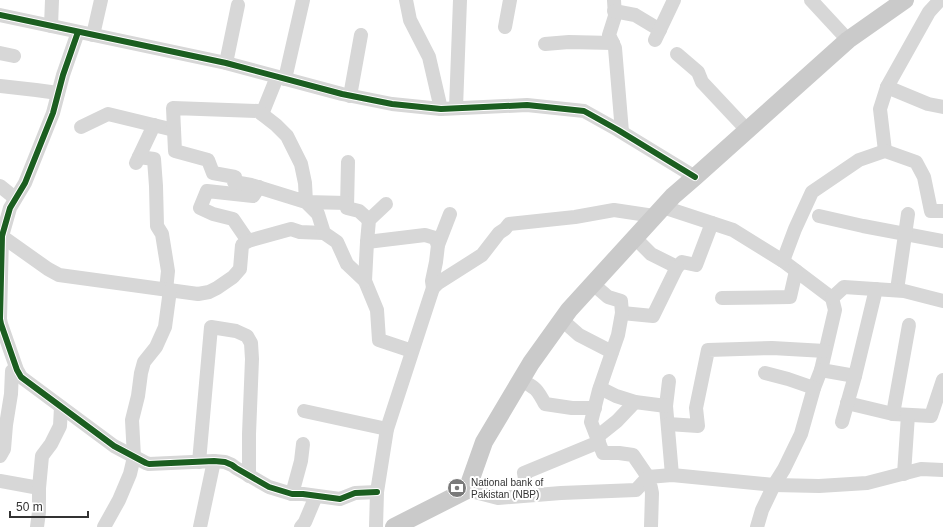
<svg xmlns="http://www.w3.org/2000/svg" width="943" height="527" viewBox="0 0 943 527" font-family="Helvetica,sans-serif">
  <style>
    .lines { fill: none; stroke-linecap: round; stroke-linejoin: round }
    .minor { stroke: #d7d7d7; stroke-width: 14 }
    .major { stroke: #cacaca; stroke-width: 18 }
    .cycleway-casing { stroke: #fff; stroke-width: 8 }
    .cycleway { stroke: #1b5e20; stroke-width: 6 }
    .labels { text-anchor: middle; stroke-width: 4; stroke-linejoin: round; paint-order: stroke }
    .poi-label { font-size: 10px; fill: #333; stroke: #fff; text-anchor: start }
  </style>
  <rect width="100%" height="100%" fill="#fff"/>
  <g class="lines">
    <g class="minor">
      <polyline points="406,0 410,20 429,57 441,109"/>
      <polyline points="614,0 615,16 609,35 615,48 622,132"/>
      <polyline points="811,0 848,40"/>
      <polyline points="614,11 635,15 660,30"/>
      <polyline points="0,15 226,63 342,94 392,104 441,109 527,105 584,111 618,130 695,177"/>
      <polyline points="51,26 52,0"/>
      <polyline points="505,27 510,0"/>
      <polyline points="78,32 63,75 53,113 25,183 10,208 2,236 0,319 1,324 17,370 21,377 114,446 146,463 149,464 214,461 225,462 232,465 236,468 269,487 292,494 303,494 340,499 355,493 377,492"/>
      <polyline points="93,35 101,0"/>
      <polyline points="655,40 674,0"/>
      <polyline points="545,44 569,42 613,43"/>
      <polyline points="0,53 14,56"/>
      <polyline points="677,54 698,72 702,82 747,130"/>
      <polyline points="226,63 238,5"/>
      <polyline points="285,79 303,0"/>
      <polyline points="0,86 36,90 58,93"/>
      <polyline points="887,87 928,104 943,107"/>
      <polyline points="350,96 361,35"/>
      <polyline points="456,108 460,0"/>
      <polyline points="262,114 277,77"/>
      <polyline points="81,127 108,114 174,130"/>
      <polyline points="885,151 880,109 887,87 929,12 940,0"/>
      <polyline points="139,157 154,159 156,186 157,226 162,234 168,271 166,290"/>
      <polyline points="348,162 347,208 359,211 369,220"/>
      <polyline points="136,163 154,125"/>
      <polyline points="0,186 15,198"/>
      <polyline points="259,187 253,196 207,191 200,208 213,214 233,219 248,241 291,229 300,232 324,233"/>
      <polyline points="347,203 306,202 251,185 234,182 235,177 213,173 208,160 175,151 173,108 258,111 276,125 287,136 301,164 305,183 306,202 318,214 324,233 337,242 347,264 365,281 377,310 379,340 412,351"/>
      <polyline points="663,207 733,230 783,261 832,298 835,310 821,370 814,388 801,434 784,469 774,485 762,510 757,527"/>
      <polyline points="819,216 863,226 943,241"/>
      <polyline points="0,235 48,269 59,275 198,294 209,292 217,288 233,277 240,269 242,245 248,241"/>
      <polyline points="635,238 651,254 677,267 682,262 696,265 712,223"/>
      <polyline points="367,242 425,235 435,238 438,245"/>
      <polyline points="783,261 795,229 812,192 859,160 885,151 916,162 924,177 931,211 943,211"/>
      <polyline points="365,281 367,242 369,220 386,204"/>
      <polyline points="433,288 432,281 436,262 438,245 450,214"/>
      <polyline points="897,290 908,214"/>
      <polyline points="722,298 790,297 796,271"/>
      <polyline points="832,298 844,287 904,291 943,301"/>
      <polyline points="622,313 653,316 677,267"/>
      <polyline points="562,320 579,335 612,352"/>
      <polyline points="821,370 855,376"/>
      <polyline points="765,373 788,379 814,388"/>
      <path d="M521,380C536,388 537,389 545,404L572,408H595"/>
      <polyline points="669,381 666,406 672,475"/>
      <polyline points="600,388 616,396 635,402 666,406"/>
      <polyline points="847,403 893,414 931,416 943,380"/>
      <polyline points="304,411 387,429"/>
      <polyline points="893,414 909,325"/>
      <polyline points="842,422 855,376 876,289"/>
      <polyline points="668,424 698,426 696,408 708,350 772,348 825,351"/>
      <polyline points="597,437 617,421 635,402"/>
      <polyline points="0,456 4,449 6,425 11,394 12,371"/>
      <polyline points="199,462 211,327 236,331 247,336 251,343 252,359 249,434 249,476"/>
      <polyline points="904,474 908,415"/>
      <polyline points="0,481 39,488"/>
      <polyline points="467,490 498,498 561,493 636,490 648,477 633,455 619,453 603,453 591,422 599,390 618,335 622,313 621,301 608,297 593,284"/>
      <polyline points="292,494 301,461 303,444"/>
      <polyline points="528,495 524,473 599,442"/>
      <polyline points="37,527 39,512 39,488 42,456 51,444 60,426 61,407"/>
      <polyline points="104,527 119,500 130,474 134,457 132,420 138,396 141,373 144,362 156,347 165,327 170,290"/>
      <polyline points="200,527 214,461"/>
      <polyline points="301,527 305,522 316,496"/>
      <polyline points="376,527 377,492 387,429 430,297 433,288 438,283 482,255 499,233 505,229 509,224 575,217 614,210 654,216"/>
      <polyline points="651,527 652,493 651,488 648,477 672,475 774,485 819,486 867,483 921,469 943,470"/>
    </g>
    <polyline class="major" points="394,527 467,490 484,442 531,363 569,310 673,196 695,177 848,40 905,0"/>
    <g class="cycleway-casing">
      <g id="cycleway">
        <polyline points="0,15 226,63 342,94 392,104 441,109 527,105 584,111 618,130 695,177"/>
        <polyline points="78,32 63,75 53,113 25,183 10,208 2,236 0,319 1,324 17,370 21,377 114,446 146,463 149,464 214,461 225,462 232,465 236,468 269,487 292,494 303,494 340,499 355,493 377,492"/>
      </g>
    </g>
    <use href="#cycleway" class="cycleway"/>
  </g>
  <defs>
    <g id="bank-disc" transform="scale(1)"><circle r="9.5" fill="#7a7a7a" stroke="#fff"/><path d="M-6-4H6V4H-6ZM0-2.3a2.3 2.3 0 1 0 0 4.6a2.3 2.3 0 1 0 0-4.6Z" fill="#fff"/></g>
  </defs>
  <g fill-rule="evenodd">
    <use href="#bank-disc" x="457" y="488"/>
  </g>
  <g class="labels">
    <g class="poi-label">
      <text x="471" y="486">National bank of<tspan x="471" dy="12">Pakistan (NBP)</tspan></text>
    </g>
  </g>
  <path d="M10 511v6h78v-6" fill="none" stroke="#333333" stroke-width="2"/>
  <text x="16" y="511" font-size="12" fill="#333333" stroke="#ffffff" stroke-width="3" paint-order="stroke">50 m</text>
</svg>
